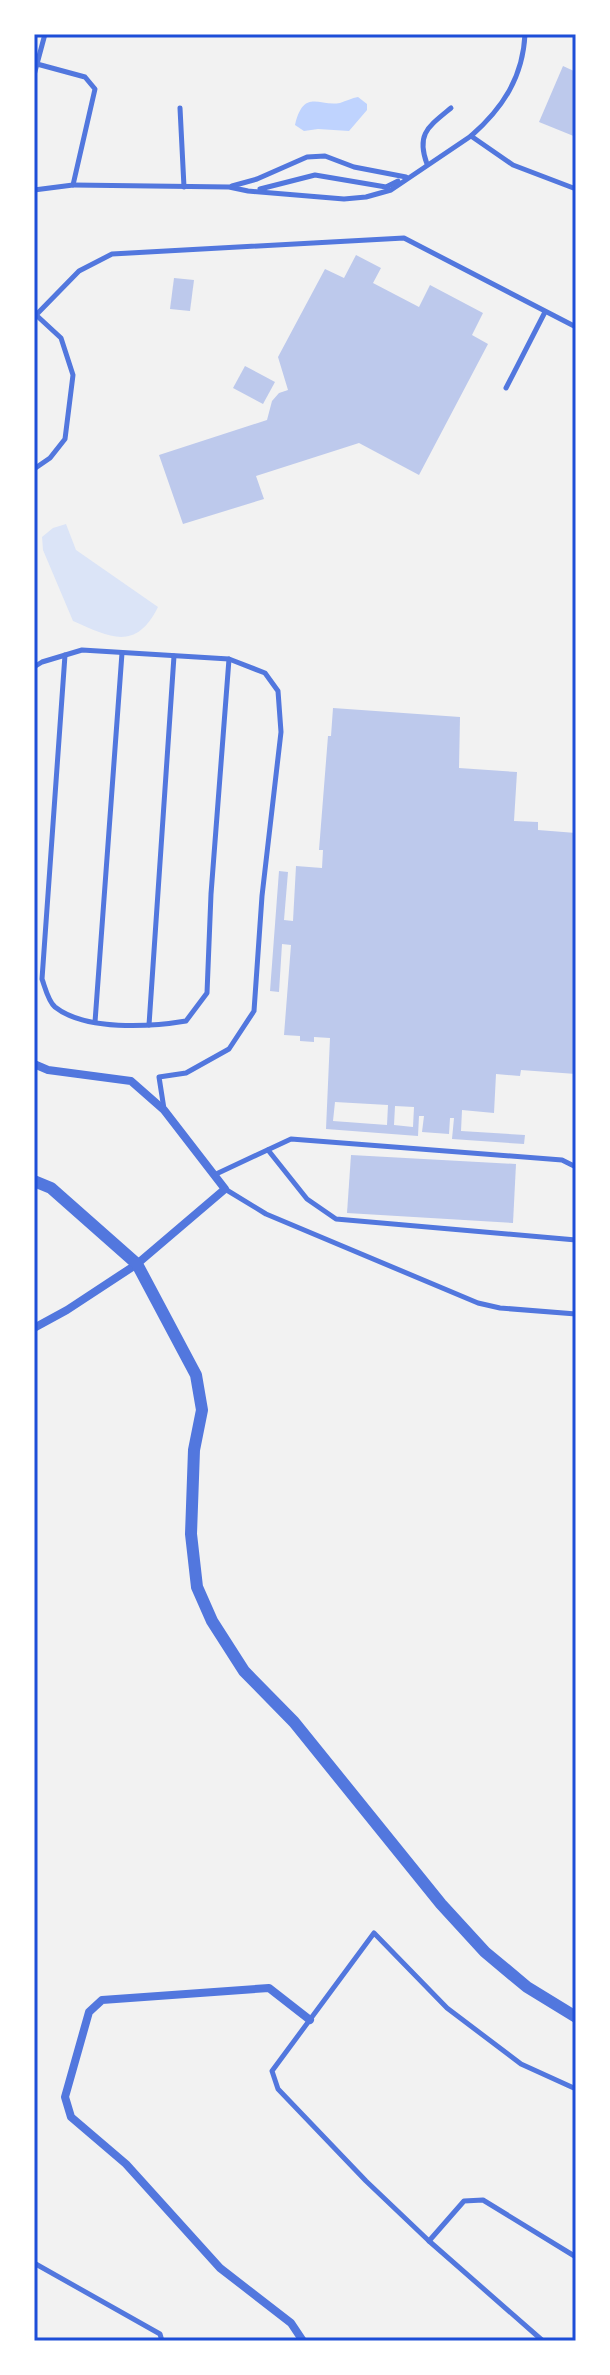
<svg xmlns="http://www.w3.org/2000/svg" width="610" height="2375" viewBox="0 0 610 2375" font-family="Commissioner,sans-serif">
  <style>
    .green { fill: #dbe4f7 }
    .water { fill: #bfd3fe }
    .building { fill: #bdc9ec; fill-rule: evenodd }
    .lines { fill: none; stroke-linecap: round; stroke-linejoin: round }
    .service { stroke: #5277de; stroke-width: 5 }
    .minor { stroke: #5277de; stroke-width: 8 }
    .tertiary { stroke: #5277de; stroke-width: 12 }
    .neatline { fill: none; stroke: #1d4ed8; stroke-width: 3 }
  </style>
  <rect width="100%" height="100%" fill="#f2f2f2"/>
  <path class="green" d="M66,524L76,550L158,607C136,651 111,638 73,621L43,550L42,537L53,528Z"/>
  <path class="water" d="M358,97L367,104V110L349,131L318,129L304,131L295,125C304,88 319,107 340,103C346,101 352,98 358,97Z"/>
  <g class="building">
    <polygon points="563,66 576,72 576,137 539,122"/>
    <polygon points="356,255 381,268 373,283 419,307 430,285 483,313 472,335 488,344 419,475 359,443 256,476 264,499 183,524 159,455 267,420 272,401 279,393 288,390 278,357 325,269 344,278"/>
    <polygon points="174,278 194,280 190,311 170,309"/>
    <polygon points="245,366 275,382 263,404 233,388"/>
    <path d="M333,708L460,717L459,768L517,772L514,821L538,822V830L576,833V1074L521,1070L520,1076L496,1074L494,1113L462,1110L461,1131L525,1135L524,1144L452,1139L454,1118H450L449,1134L422,1132L424,1116H419L418,1136L326,1129L330,1038L314,1037V1042L300,1041V1036L284,1035L291,945L282,944L279,992L270,991L279,871L288,872L284,920L293,921L296,866L322,868L323,850H319L328,736H331ZM335,1102L388,1105L387,1125L333,1121ZM395,1106L414,1107L413,1127L394,1125Z"/>
    <polygon points="351,1155 516,1164 513,1223 347,1213"/>
  </g>
  <g class="lines">
    <g class="service">
      <path d="M525,34C523,77 503,108 471,136L513,165L576,189"/>
      <polyline points="34,75 45,34"/>
      <polyline points="180,108 184,187"/>
      <path d="M427,164C416,134 428,127 451,108"/>
      <polyline points="73,185 229,187 248,191 344,199 366,197 391,190 471,136"/>
      <polyline points="232,186 257,179 307,157 325,156 354,167 406,177"/>
      <polyline points="260,189 315,175 386,187 398,181"/>
      <polyline points="34,190 73,185 95,89 85,77 37,64"/>
      <polyline points="36,315 79,271 112,254 404,238 576,327"/>
      <polyline points="506,388 545,312"/>
      <polyline points="34,469 50,458 65,439 73,375 61,338 35,314"/>
      <path d="M65,655L42,979C45,987 48,1001 55,1007C85,1031 150,1027 186,1021L207,993L211,894L229,659"/>
      <polyline points="34,667 42,662 82,650 229,659 265,673 278,691 281,732 262,896 254,1011 229,1049 186,1073 159,1077 164,1109"/>
      <polyline points="95,1022 122,653"/>
      <polyline points="149,1025 174,656"/>
      <polyline points="268,1150 307,1199 336,1219 576,1240"/>
      <polyline points="214,1175 291,1139 562,1160 576,1167"/>
      <polyline points="225,1189 266,1214 478,1303 500,1308 576,1314"/>
      <polyline points="429,2241 464,2201 483,2200 576,2257"/>
      <polyline points="34,2263 160,2334 162,2341"/>
      <polyline points="543,2341 429,2241 366,2181 278,2089 272,2071 374,1933 447,2008 521,2064 576,2089"/>
    </g>
    <g class="minor">
      <polyline points="34,1064 48,1070 131,1081 164,1110 225,1189 137,1264 67,1310 34,1328"/>
      <polyline points="303,2341 291,2323 220,2268 126,2164 71,2117 65,2097 89,2012 102,2000 269,1988 310,2020"/>
    </g>
    <polyline class="tertiary" points="34,1181 51,1188 137,1264 196,1375 202,1410 194,1450 191,1534 197,1587 212,1621 244,1671 294,1722 441,1904 485,1952 527,1987 576,2017"/>
  </g>
  <rect width="610" height="2375" fill="none" stroke="#ffffff" stroke-width="72"/>
  <rect x="36" y="36" width="538" height="2303" class="neatline"/>
</svg>
